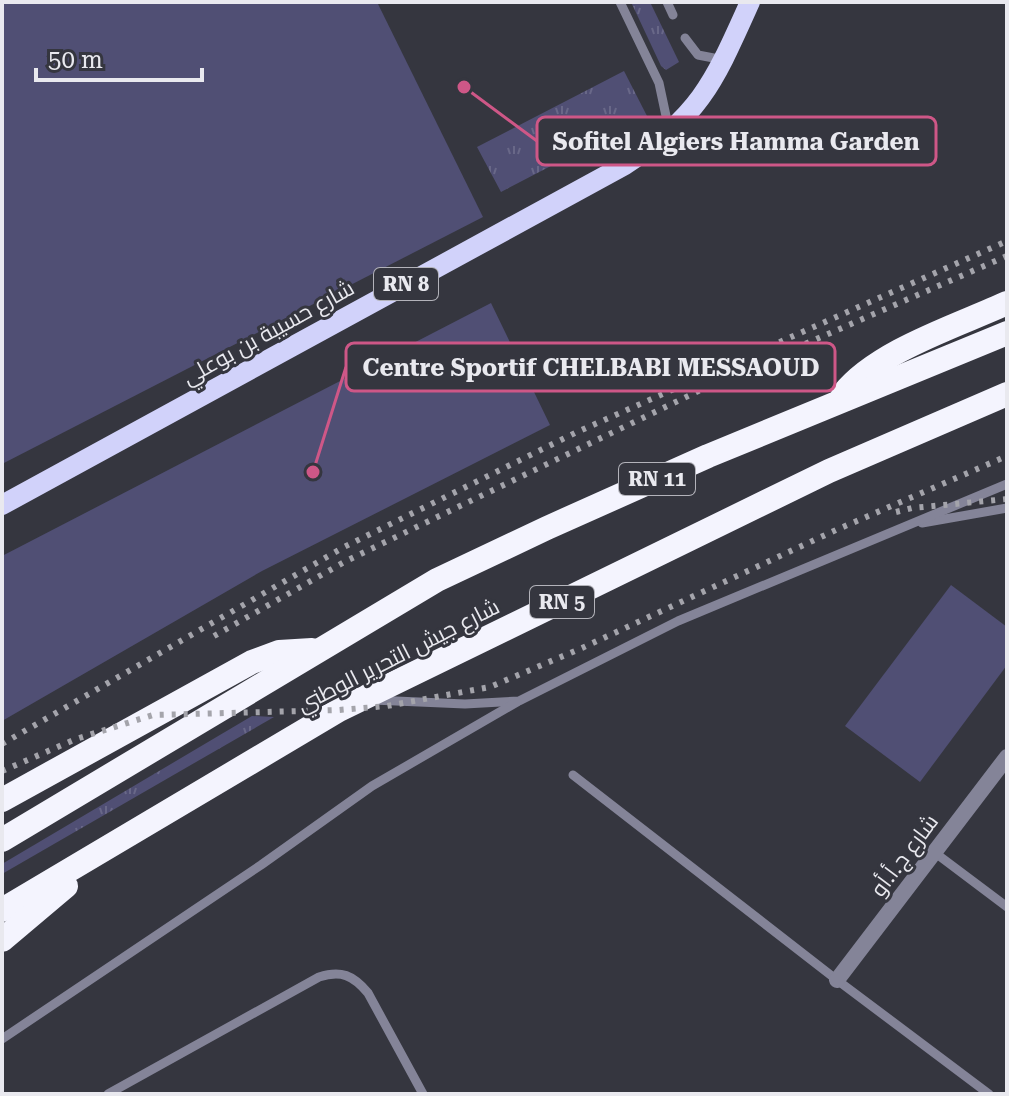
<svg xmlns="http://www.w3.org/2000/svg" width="1009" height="1096" viewBox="0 0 1009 1096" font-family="'Roboto Serif',Cairo,serif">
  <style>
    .grass { fill: url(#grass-tufts) }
    .garden { fill: #504f74 }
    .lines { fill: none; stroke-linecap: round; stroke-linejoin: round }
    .lane { stroke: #848498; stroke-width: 9 }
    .street { stroke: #848498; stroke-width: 16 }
    .primary { stroke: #d1d2fa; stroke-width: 20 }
    .highway { stroke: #f4f4fe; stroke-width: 24 }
    .rail { stroke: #a4a4ab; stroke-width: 6; stroke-dasharray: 4 8; stroke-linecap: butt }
    .labels { text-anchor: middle; stroke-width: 6; stroke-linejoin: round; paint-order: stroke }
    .shield { fill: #35363f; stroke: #b3b3ba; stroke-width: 2 }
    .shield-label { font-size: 20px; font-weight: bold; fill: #e9e9ef }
    .street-label { font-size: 22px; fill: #e9e9ef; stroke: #35363f }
    .leader { fill: none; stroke: #ce5787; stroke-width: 3 }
    .callout-dot { fill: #ce5787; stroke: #35363f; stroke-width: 3 }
    .callout { fill: #35363f; stroke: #ce5787; stroke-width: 3 }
    .callout-label { font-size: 24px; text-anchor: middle; font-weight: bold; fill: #e9e9ef }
  </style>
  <defs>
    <pattern id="grass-tufts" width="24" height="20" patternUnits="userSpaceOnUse" patternTransform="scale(2)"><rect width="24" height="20" fill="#504f74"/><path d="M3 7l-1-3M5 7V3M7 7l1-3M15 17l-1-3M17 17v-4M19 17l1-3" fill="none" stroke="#696888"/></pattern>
  </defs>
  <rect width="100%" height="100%" fill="#35363f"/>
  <g class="grass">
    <polygon points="631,2 650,2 679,62 666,70 661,66"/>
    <polygon points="624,71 647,116 501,192 477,147"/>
    <polygon points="252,716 274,717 2,874 2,864"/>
  </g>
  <g class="garden">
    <polygon points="2,2 377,2 483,217 2,464"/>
    <polygon points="491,303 550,425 262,571 2,721 2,556"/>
    <polygon points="951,585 1007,627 1007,665 920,782 845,726"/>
  </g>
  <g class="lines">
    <g class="lane">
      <polyline points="620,2 659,83 669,130"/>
      <polyline points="667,2 673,15"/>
      <polyline points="685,38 698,55 724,60"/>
      <polyline points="922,523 1007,508"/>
      <polyline points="373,700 465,704 519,701 678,621 1007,484"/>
      <polyline points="573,775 837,980 989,1094"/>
      <polyline points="934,852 1007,907"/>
      <polyline points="2,1039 261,865 372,786 517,702"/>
      <path d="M108,1094L319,977C341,970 353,975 368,993L423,1094"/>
    </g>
    <polyline class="street" points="837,980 1007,757"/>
    <path class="primary" d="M2,505L625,165C701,115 714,82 750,2"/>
    <g class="highway">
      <path d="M843,394C877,351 957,326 1007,303"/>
      <polyline points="2,800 252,662 279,652 312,650"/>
      <polyline points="2,840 437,580 547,528 708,456 1007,333"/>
      <polyline points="2,910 339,710 829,471 1007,394"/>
      <polyline points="2,940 66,886"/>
    </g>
    <g class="rail">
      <polyline points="896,512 912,508 1007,499"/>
      <polyline points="214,636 346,561 711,385 1007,256"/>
      <polyline points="2,744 344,547 575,433 1007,241"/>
      <polyline points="2,771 76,739 153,715 339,710 387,706 490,687 582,648 836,530 1007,456"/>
    </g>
  </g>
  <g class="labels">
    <g class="shield">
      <rect x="374" y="268" width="64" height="32" rx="6"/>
      <rect x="619" y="463" width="76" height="32" rx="6"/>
      <rect x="530" y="586" width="64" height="32" rx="6"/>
    </g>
    <g class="shield-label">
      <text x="406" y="291">RN 8</text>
      <text x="657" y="486">RN 11</text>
      <text x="562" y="609">RN 5</text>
    </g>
    <g class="street-label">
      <text transform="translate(268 332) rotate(-29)" y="8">شارع حسيبة بن بوعلي</text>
      <text transform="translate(398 655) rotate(-27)" y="8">شارع جيش التحرير الوطني</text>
      <text transform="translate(904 855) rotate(-53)" y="8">شارع ج.أ.أو</text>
    </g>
  </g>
  <path class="leader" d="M464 87L537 141M313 472L346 367"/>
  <g class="callout-dot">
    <circle cx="464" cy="87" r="8"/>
    <circle cx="313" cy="472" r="8"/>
  </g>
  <g class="callout">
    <rect x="537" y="117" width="399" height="48" rx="8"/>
    <rect x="346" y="343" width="489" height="48" rx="8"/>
  </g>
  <g class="callout-label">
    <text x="736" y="150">Sofitel Algiers Hamma Garden</text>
    <text x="591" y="376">Centre Sportif CHELBABI MESSAOUD</text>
  </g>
  <rect width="1009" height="1096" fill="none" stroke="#e9e9ef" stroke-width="8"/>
  <path d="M36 68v12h166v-12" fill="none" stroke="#e9e9ef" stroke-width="4"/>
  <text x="48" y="68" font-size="24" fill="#e9e9ef" stroke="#35363f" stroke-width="6" paint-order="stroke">50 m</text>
</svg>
